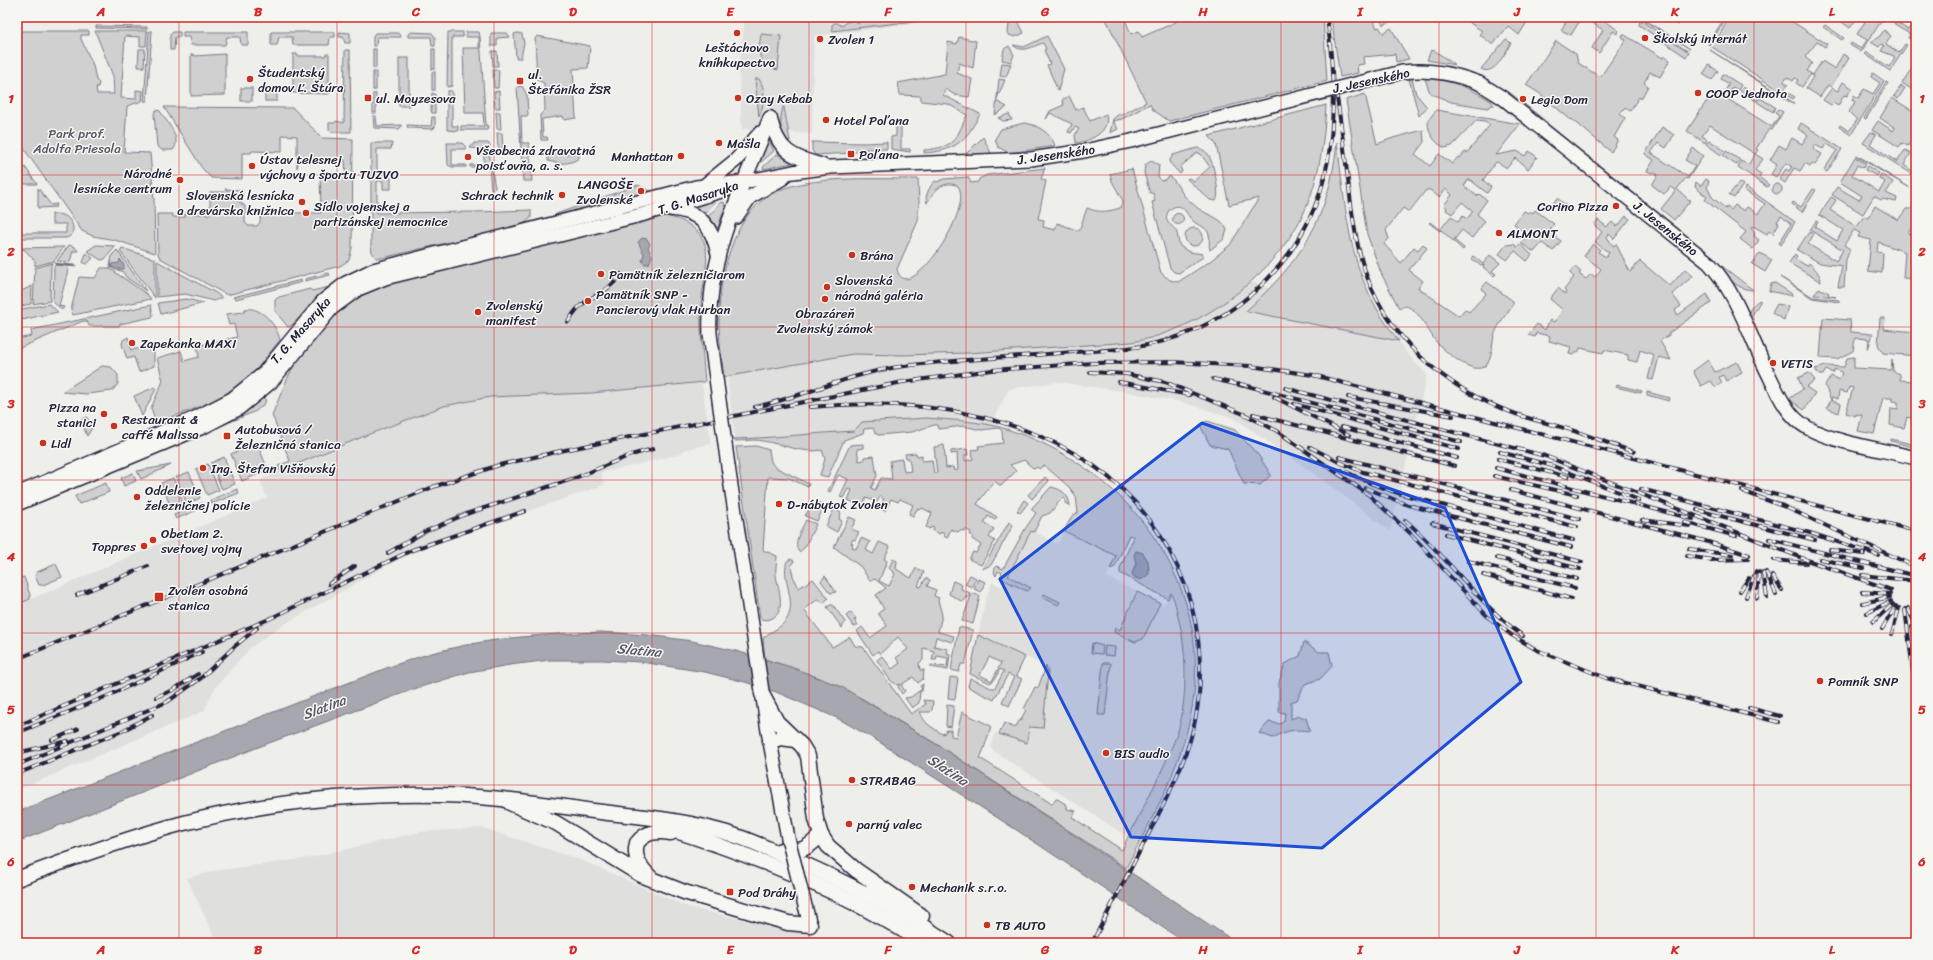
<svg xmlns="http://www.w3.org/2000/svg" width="1933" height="960" viewBox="0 0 1933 960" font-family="Sriracha,sans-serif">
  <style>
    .built { fill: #dfdfde }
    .green { fill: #d0d0d1; stroke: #797986; fill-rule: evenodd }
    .water { fill: #a7a7af; stroke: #727281 }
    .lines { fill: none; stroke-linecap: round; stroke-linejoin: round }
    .stream { stroke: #727281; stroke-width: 2.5 }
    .secondary-casing { stroke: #22223b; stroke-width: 16 }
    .primary-casing { stroke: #22223b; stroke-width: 17 }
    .secondary { stroke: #f6f6f2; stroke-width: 13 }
    .primary { stroke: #f6f6f2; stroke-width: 14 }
    .rail-casing { stroke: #22223b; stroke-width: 4 }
    .rail { stroke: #f6f6f2; stroke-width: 2.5; stroke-dasharray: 8; stroke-linecap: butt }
    .secondary-bridge-casing { stroke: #22223b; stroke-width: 16; stroke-linecap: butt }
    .secondary-bridge { stroke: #f6f6f2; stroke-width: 13 }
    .marked { fill: #1d4ed8; fill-opacity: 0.2; stroke: #1d4ed8; stroke-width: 3; stroke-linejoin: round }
    .grid { fill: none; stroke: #d62828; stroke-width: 1; stroke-opacity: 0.55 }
    .poi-dot { fill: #c8321e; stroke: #f6f6f2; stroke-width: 1.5 }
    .labels { text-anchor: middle; stroke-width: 3; stroke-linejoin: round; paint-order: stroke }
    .poi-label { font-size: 13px; fill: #22223b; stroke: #f6f6f2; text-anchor: start }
    .street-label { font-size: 13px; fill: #22223b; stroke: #f6f6f2 }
    .park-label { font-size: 13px; fill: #565668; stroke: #f6f6f2 }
    .water-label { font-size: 14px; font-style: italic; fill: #575769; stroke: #f6f6f2 }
    .neatline { fill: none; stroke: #d62828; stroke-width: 1.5 }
    .grid-label { font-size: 13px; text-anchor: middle; font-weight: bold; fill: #d62828 }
  </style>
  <rect width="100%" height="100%" fill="#eeeeeb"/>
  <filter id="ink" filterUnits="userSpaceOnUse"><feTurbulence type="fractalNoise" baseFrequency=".025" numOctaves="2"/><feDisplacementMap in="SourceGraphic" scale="8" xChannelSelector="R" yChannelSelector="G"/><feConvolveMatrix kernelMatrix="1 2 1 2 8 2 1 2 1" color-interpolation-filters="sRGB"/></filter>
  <g filter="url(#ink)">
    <g class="built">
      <polygon points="745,17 963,17 944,20 936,18 926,20 927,22 814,36 812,134 742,129 739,70"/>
      <polygon points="1251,282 1270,289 1247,311 1399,341 1407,353 1427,375 1390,531 1327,483 1234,418 1181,402 1122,391 1057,382 1009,389 990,425 974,421 925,418 862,422 854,431 818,433 771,438 735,439 727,376 853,354 901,355 968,353 1132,342 1233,296"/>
      <polygon points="702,383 711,444 683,450 681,454 601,473 604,485 456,536 399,559 283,625 251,647 215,688 204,711 17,790 17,605 267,498 260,480 372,433 444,406 490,397 591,393"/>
      <polygon points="1032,530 1058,544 1064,531 1116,556 1107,577 1164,605 1171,593 1172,596 1183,641 1183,701 1177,732 1158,779 1128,837 992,750 991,747 995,733 1027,743 1029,727 1040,728 1048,672 1046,666 978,636 986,598 992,582 1003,587"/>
      <polygon points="483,828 581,860 688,907 841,943 217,943 187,878 214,871 308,858 420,832"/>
    </g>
    <g class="green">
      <path d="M878,17H890L894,19L922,17L923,20L832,31V25C837,20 838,25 843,26L846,22L855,20L857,23H859L863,20L871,18L876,21Z"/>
      <polygon points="1010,17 1016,17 1024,33 1015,37 1009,35 1008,32"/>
      <polygon points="1105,17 1124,17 1131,34 1139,31 1142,37 1176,22 1174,17 1323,17 1327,81 1169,121 1153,110 1150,104 1122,119 1113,121 1118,129 1110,133 1113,119 1119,114 1123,114 1146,102"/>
      <polygon points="1331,17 1349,17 1350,20 1360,17 1391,17 1393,20 1383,25 1380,19 1374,22 1377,28 1379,27 1383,33 1391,28 1409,59 1396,62 1395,54 1363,57 1364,64 1357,65 1358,73 1340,77"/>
      <polygon points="1474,17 1530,17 1519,35 1508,26 1493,45 1479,34 1482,31 1470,23"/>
      <polygon points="1569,17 1582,17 1571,35 1561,30"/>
      <polygon points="1590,17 1600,17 1619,31 1617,34 1613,31 1599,53 1592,48 1603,30 1588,20"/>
      <polygon points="1641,17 1690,49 1640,18"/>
      <polygon points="1665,17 1683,17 1678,25"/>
      <polygon points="1725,17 1727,17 1709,45 1708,44"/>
      <polygon points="1730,17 1785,17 1827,44 1825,47 1817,42 1805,57 1812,63 1807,71 1813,75 1822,61 1835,69 1843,54 1849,58 1831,87 1828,85 1820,97 1806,88 1813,77 1811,74 1802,87 1796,83 1798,80 1795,78 1793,81 1787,77 1784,82 1788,85 1784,90 1795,97 1793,99 1712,47"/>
      <polygon points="1835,17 1851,17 1855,21 1850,28"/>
      <polygon points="1868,17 1884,17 1861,52 1850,45 1851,43 1861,49 1867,40 1857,34"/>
      <polygon points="1891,17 1898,17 1895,21 1908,30 1916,19 1916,30 1910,39 1908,38 1910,34 1896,26"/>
      <polygon points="1640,20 1689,52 1686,57 1639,25"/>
      <polygon points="1825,25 1844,38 1842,40 1823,27"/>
      <polygon points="96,26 147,27 147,29 96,28"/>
      <polygon points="1884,30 1891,36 1886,44 1899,53 1905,44 1907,45 1890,71 1865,54 1866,52 1889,67 1894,59 1894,56 1881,51 1884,46 1881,44 1879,47 1871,42 1880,36"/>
      <polygon points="17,31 89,31 89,35 81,35 81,39 93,65 96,80 99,83 98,87 96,87 97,94 114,94 113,76 95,31 147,31 146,46 140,46 140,37 125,36 121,98 136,99 136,90 143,91 142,101 127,106 124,152 150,153 154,200 155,253 115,240 93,236 82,231 17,139 17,126 19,125 17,122"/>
      <polygon points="149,31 152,31 147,101 144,101"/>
      <polygon points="173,32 180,32 180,37 175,37 174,50 170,50 170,35"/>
      <polygon points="183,32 248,32 248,45 241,45 240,37 227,37 225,45 191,45 189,37 183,37"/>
      <polygon points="271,32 335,32 335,37 330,37 329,45 293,45 292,37 279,37 277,45 271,45"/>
      <polygon points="339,32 350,33 350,43 345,43 343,37 339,37"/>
      <polygon points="412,32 432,33 435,37 435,46 432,46 431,37 408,37 408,34"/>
      <polygon points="448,32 463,32 463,37 452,37 452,86 447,87"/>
      <polygon points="466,32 479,32 480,37 486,126 488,126 487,130 461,130 461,126 484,126 483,113 465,113 463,48 479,48 479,37 466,37"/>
      <polygon points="375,33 397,33 400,34 401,37 377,37 376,46 373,46 373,36"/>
      <polygon points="491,33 507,33 510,37 497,38 497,46 491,46"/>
      <polygon points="518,33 522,34 524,43 521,58 516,58 514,34"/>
      <path d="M761,34L781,36L778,70C757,65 758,52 761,34Z"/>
      <polygon points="1623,34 1663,58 1664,56 1670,60 1660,77 1650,72 1644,83 1648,86 1641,99 1639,97 1630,111 1625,107 1620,114 1625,118 1614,137 1618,140 1611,152 1572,119 1571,120 1539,93 1526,85 1556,41 1576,54 1578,63 1600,77 1626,40 1622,37"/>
      <polygon points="537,36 590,46 588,68 573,69 576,118 564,120 563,116 542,119 543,137 547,137 548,140 541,140 540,115 545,110 544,83 537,80 535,39"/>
      <path d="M1047,36L1064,69L1058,91L1047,65L1050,64L1044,50L1046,49L1043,43C1033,46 1022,54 1013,45L1024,47Z"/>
      <path d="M959,37L976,41L973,68L959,63L957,73L972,79L969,97L955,95L945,89L943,95L980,114C966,141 956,151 924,153V150C955,147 955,141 967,115L948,104L921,101V96L900,95L898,83L945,74L948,42L957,44Z"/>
      <path d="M1506,39L1511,43C1505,52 1495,77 1481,69Z"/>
      <polygon points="1009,46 1014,55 1011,62 1002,60 1004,49"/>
      <polygon points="139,49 145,49 144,67 138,67"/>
      <rect x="373" y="49" width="3" height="19"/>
      <rect x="432" y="49" width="3" height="20"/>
      <polygon points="345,50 349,50 350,52 351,132 331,132 329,130 329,123 335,123 336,121 344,123"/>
      <polygon points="1431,50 1435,51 1455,65 1427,60"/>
      <polygon points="1710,50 1794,103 1793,104"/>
      <polygon points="492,51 497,51 498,66 493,66"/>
      <polygon points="193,54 194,56 225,54 225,95 191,96 191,55"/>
      <polygon points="293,54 297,54 297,56 325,56 326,54 329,54 329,94 293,93"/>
      <rect x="399" y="58" width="10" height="48"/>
      <polygon points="1002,63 1011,64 1006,77 1000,76"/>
      <polygon points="1709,65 1718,71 1712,80 1703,74"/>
      <polygon points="1914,65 1916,67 1916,92 1902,83"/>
      <polygon points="493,70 499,70 498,88 494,88"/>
      <rect x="373" y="72" width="3" height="18"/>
      <rect x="432" y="72" width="3" height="18"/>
      <polygon points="1873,73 1884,81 1851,135 1839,127 1840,125 1849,131 1857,120 1849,112 1855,102 1852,100 1854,95 1858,98 1864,89 1873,94 1880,83 1871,77"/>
      <polygon points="1723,74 1741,85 1738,90 1733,87 1726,98 1772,127 1779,116 1775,113 1778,109 1783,112 1772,130 1769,129 1756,149 1758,150 1755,154 1763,159 1755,170 1761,174 1759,177 1769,185 1767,187 1738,167 1741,161 1748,165 1755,154 1710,125 1702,136 1707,139 1705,143 1687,131 1706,102 1717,94 1722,96 1729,84 1721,79"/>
      <path d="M755,79H759C767,92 764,103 759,117Z"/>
      <polygon points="999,79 1005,80 996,101 1007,107 995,115"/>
      <polygon points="1409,79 1412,79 1416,94 1427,107 1419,116"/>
      <path d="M1425,79C1450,79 1470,88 1491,101L1494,105L1489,106L1488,108L1451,102L1430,93Z"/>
      <polygon points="1843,82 1852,88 1847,96 1844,95 1838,106 1833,103 1831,105 1823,100 1832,88 1838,91"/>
      <polygon points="1886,82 1888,83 1866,119 1864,118"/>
      <polygon points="522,86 527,95 528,116 521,116 522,143 529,143 532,181 523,181 517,87"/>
      <polygon points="1901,86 1905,88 1898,99 1894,96"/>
      <polygon points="1743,87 1759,97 1756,101 1740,91"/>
      <rect x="241" y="88" width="11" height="13"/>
      <rect x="265" y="88" width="12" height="13"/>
      <polygon points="447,91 452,91 452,126 458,126 458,131 447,130"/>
      <polygon points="499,91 500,108 495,108 494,92"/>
      <polygon points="1509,92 1548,123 1547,125 1512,97"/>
      <polygon points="432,93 435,94 435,113 432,113 431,110"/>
      <rect x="373" y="94" width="3" height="19"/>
      <path d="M1365,94L1377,144L1393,138L1423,130L1424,142L1415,154L1430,166L1439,154L1452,164L1458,157L1460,158L1465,152L1467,153L1490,125L1485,121L1477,120L1452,146L1445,148C1434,142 1428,134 1428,121L1436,110L1520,124L1496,155L1517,151L1525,156L1529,151L1537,157L1528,169L1515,158L1507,168L1497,162L1495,163L1483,180L1491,187L1487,193L1469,179L1464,186L1477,196L1479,194L1487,200L1477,214L1485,221L1472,238L1462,230L1454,240L1464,248L1463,250L1441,230L1440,231L1429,223L1430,222L1440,230L1451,216L1458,222L1463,216L1467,219L1473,211L1462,202L1452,214L1446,210L1447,208L1444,205L1452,195L1446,189L1439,197L1430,190H1426L1409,212L1403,208L1386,230L1389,239L1384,244L1401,263L1414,247L1418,250L1423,244L1427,248L1409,270L1423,281L1418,288L1459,316L1465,309L1469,312L1486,294L1482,288L1487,282L1513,301V304C1506,315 1498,324 1494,336C1492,343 1492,360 1486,365C1474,377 1448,353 1439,345C1428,333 1421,311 1406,306L1399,308L1381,273L1367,234L1346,100Z"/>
      <path d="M1069,96L1076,110L1083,107L1090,121L1106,114C1111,132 1090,141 1076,143L1075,135L1079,129L1075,127L1071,133L1068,132L1072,124L1050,113L1046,119L1050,111L1064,105L1062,100Z"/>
      <polygon points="1760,98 1775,107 1773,112 1757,102"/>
      <polygon points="1892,98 1916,113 1916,133 1908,146 1902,143 1899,147 1872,130 1878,121 1893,131 1895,128 1880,118"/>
      <path d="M1326,105C1324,141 1320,174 1306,208C1277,274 1202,330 1132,342L968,353L901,355L853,354L724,377C717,327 715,288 734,240C745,215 758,198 785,188C821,176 879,179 918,179L919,202L918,221L897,269C906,310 975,210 958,186C943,179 934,191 927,203C924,196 930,186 935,181L937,182L944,179L968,177L971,183L978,182L979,179L987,175L1045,168L1041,179L1046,181L1038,219L1044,220L1043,227L1055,230L1057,223L1079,231L1087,208C1099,213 1107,212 1120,208L1123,201L1112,181L1110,174L1132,169L1161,273L1170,280L1178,282L1209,262L1230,245L1259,198L1229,205L1216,144L1209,136Z"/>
      <polygon points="164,107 293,108 322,138 353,139 352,248 349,260 340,266 227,295 160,258 158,254 157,214 172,214 173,217 185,217 185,214 210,214 210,192 225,192 245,206 245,222 248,226 257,226 260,222 261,213 321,213 320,172 346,174 345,160 299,159 297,168 297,136 282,135 282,152 252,151 251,153 242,153 242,179 211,178 202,168"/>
      <path d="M783,107H784L790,141C778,137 780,117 783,107Z"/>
      <path d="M156,110L160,111C166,121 183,139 173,150H162L157,146L154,114Z"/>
      <polygon points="496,112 500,112 501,129 497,129"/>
      <polygon points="1009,114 1012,120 1003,121 998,118"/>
      <polygon points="373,116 376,116 377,126 401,125 401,127 399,129 374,128"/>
      <polygon points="432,117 435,117 435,127 433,129 408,128 407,125 431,126"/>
      <polygon points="896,122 901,122 901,149 910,149 910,152 891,149 891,137 896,136"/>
      <path d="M1024,123C1037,124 1052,134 1055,146L1009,153L998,147L995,139L1001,129Z"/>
      <polygon points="1801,123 1842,149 1827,172 1824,170 1837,150 1827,144 1823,149 1815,145 1813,149 1822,154 1815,165 1812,163 1810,166 1805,163 1800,171 1794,168 1785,183 1779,179 1786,169 1789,171 1792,166 1786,163 1776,177 1771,174 1777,165 1770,160 1779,145 1786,149 1792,138 1802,144 1808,135 1798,129"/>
      <polygon points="1662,127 1674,135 1666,148 1658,143 1651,153 1688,177 1695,166 1685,160 1693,148 1703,156 1688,179 1686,178 1677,189 1689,200 1691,200 1674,220 1661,209 1676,190 1671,187 1664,194 1652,185 1658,175 1654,172 1652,173 1647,171 1654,160 1645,154"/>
      <polygon points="1871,132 1876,135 1870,144 1897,162 1905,150 1911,153 1904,165 1914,172 1912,174 1863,143"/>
      <polygon points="497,133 502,133 503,149 498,147"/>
      <polygon points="767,136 774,151 760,163 758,163"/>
      <polygon points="983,137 992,155 965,155"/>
      <polygon points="1709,140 1724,150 1721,155 1706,144"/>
      <polygon points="812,142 864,143 887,142 887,149 867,149 852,153 815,155 812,150"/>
      <path d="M1337,142C1347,219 1348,278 1399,341L1246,311C1302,260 1329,219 1337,142Z"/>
      <polygon points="371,143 392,143 391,149 377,149 377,173 391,174 391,189 383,189 383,181 377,181 377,213 477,212 531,210 531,218 522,225 382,258 376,258 372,252 371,245"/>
      <polygon points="447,143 462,143 466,147 466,149 452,149 452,165 466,165 466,167 452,167 448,165"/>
      <polygon points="474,143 488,143 491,146 488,147 495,188 491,189 489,167 470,167 470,165 484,165 484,149 470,148"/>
      <path d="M1197,148C1201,149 1205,150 1208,154C1213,161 1221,195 1216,201L1210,200L1187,179L1189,178L1194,181L1210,167L1200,153H1197L1180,167L1182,171L1180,174L1169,162L1173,155Z"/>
      <polygon points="1726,151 1740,160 1736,165 1723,156"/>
      <path d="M579,153V158C569,165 560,164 548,161V155Z"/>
      <polygon points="777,154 792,163 763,169 764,166"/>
      <polygon points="1857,155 1910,188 1856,156"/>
      <polygon points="1855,157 1866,164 1863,168 1857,165 1852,175 1879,192 1885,182 1879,178 1881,174 1893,182 1886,193 1897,198 1896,202 1882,199 1881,200 1874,196 1863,214 1832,195 1837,187 1859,200 1862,196 1840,182"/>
      <path d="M1151,161L1159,165L1158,176L1161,181L1165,180L1170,176C1175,181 1177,185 1181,191C1185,198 1193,204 1199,209C1209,216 1223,218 1227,230L1224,239L1210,250C1208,244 1211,237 1208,232C1204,225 1198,226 1193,221C1186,215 1183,199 1169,210C1161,224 1174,224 1177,233C1178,237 1178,241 1180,246L1189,252L1203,254V257L1179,273L1174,272L1170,268L1152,202L1155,201L1153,193H1150L1144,173L1145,165Z"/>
      <polygon points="1867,166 1879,173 1877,176 1865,170"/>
      <polygon points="23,167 25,167 37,184 23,184"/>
      <polygon points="1706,179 1709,181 1707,187 1712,197 1726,209 1727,207 1731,210 1735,205 1744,211 1747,207 1758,214 1765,204 1744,190 1746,187 1795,222 1781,245 1779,243 1791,224 1781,216 1777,222 1779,223 1773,234 1769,231 1767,234 1753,226 1751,229 1755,233 1754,236 1759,240 1753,249 1740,239 1746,232 1705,200 1707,197 1695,187 1696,182 1701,186"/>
      <polygon points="1739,182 1743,185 1734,198 1729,195"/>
      <circle cx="1777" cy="189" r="5"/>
      <polygon points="638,185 652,192 555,216 556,214"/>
      <polygon points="38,188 51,205 57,204 56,207 38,208"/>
      <polygon points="225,189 242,190 242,202"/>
      <polygon points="1813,189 1816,190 1802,212 1792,204 1793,202 1801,207"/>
      <polygon points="1831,197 1836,200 1830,210 1857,227 1864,216 1868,218 1875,206 1898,220 1906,209 1911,209 1913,207 1916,209 1916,221 1908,233 1913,237 1916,233 1916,256 1912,254 1910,268 1914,269 1914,279 1903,278 1905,252 1878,242 1877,252 1883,253 1882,273 1868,271 1871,240 1858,237 1860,233 1854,230 1844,245 1850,249 1846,260 1844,287 1838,287 1842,266 1820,263 1797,250 1809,232 1814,234 1808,244 1836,261 1843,250 1810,230 1816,221 1818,222 1815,227 1837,241 1843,230 1819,215"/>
      <polygon points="1557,198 1566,205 1561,212 1552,205"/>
      <polygon points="718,199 703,216 692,207 692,205"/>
      <polygon points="724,202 725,207 718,227 715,228 707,218 720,203"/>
      <polygon points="1535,210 1554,224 1550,229 1552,230 1550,233 1561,241 1553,251 1542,243 1534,252 1521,243 1527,235 1514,224 1524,211 1528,213 1530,211 1533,213"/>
      <circle cx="1178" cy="219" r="5.5"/>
      <path d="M52,214C56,214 61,214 65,216C73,220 78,235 66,238H17V233H66V224H52Z"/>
      <path d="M662,216C679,217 700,227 705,245C710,259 702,289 701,306C700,331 703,357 705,382L591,393L490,397L444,406L372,433L280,471L278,466L290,461L272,415C279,399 285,382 293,367C310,338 341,305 371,291C386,284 402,281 418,276Z"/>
      <polygon points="1626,216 1630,219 1614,239 1609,234 1607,237 1614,247 1616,244 1630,272 1640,261 1670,286 1685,269 1693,276 1672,294 1681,306 1675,310 1678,315 1707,294 1711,303 1669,333 1669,335 1660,341 1671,360 1659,357 1653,380 1648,379 1654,355 1640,350 1637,362 1628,360 1628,355 1604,350 1603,353 1580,348 1579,351 1573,355 1569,354 1571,347 1549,341 1550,336 1536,333 1535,337 1528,335 1537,324 1545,330 1550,320 1554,322 1563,310 1550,299 1558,288 1565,294 1566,292 1564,290 1574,277 1570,273 1575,267 1581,272 1579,274 1586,279 1591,274 1595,277 1601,269 1584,256 1593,244 1600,250 1598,252 1606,257 1609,253 1595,242 1602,232 1594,225 1598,220 1607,227 1612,222 1617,227"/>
      <circle cx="1194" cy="237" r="9"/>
      <polygon points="1514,244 1517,247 1520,244 1532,255 1527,261 1515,251 1507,260 1499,254 1506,245"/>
      <polygon points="69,245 75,247 78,251 73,251 70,262 57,261"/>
      <polygon points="96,245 115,246 115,247 105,259 101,260 87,251"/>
      <polygon points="64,247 54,261 35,266 35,261 25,250 18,248"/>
      <polygon points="122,248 155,259 155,298 120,251"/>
      <polygon points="117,250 146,291 127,278 122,271 115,270 110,267 112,255"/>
      <polygon points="86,253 93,258 87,264 83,263"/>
      <polygon points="1760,253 1772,260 1765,272 1752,264"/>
      <path d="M1795,254L1797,256L1795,259L1807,266L1809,263C1815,268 1821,275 1821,282L1789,263Z"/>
      <polygon points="1490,255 1500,263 1492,271 1496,274 1494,276 1483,267 1484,265 1481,266 1471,258 1473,256 1483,264"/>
      <path d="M1713,259L1753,290C1734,290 1724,272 1713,259Z"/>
      <polygon points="157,261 216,293 222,298 214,301 185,294 157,297"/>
      <polygon points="52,263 51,266 50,301 33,304 35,268"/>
      <polygon points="55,265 69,266 59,306 64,307 62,310 53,302 54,267"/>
      <polygon points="101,268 109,268 148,295 151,299 73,315 71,310 79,277 95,278"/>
      <polygon points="329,273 330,275 305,281 305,279"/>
      <polygon points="1780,277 1813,297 1839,300 1839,302 1812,298"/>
      <polygon points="301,280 302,282 236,299 233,297"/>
      <polygon points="1775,283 1792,294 1792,296 1769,291 1771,284"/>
      <polygon points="32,286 31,304 17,307 17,293"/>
      <polygon points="329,287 292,325 288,327 275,311 275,300 279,297 310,289 312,291"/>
      <polygon points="1819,288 1829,293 1828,295 1836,297 1814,295"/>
      <polygon points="186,299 204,303 161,314 158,303"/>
      <path d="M1760,300V302L1749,320C1746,313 1753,303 1760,300Z"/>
      <polygon points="49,304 58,312 17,321 17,310"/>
      <polygon points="1777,304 1788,306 1784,320 1772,313"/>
      <polygon points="151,305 153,315 152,317 120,324 119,326 89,326 87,321 83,321 17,349 17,339 32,336 31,330"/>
      <path d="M245,309C262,306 277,326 280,340C268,354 258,370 244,381C218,402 187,412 156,422L151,408L163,381L157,358L181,351L184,361L199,357L197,346L237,337L234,324L229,325L226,314L244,312Z"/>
      <polygon points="1823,318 1850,320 1851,332 1873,334 1868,349 1869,339 1855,338 1853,351 1837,359 1820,358"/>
      <polygon points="1880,318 1885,318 1884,329 1916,332 1916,356 1883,353 1878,345"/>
      <polygon points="128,337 131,350 154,346 154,366 139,372 134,357 127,359 122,344 123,340"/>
      <polygon points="1854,357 1854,368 1891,370 1892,359 1893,371 1900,374 1900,380 1912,381 1916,384 1916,419 1907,417 1904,428 1890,425 1891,408 1898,409 1898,402 1892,401 1892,398 1883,398 1874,434 1858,431 1862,415 1856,414 1856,416 1846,413 1853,388 1849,387 1847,393 1839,391 1838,399 1832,397 1831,400 1841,404 1839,413 1827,408 1831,400 1825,386 1831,376 1839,380 1842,373 1835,369 1833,373 1826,370 1823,375 1819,375 1815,369 1826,366 1844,367 1847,358"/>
      <polygon points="1708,360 1715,372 1737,362 1742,372 1726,381 1723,375 1719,377 1722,383 1715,387 1711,381 1701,386 1693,371"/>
      <polygon points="102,366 111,367 118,375 118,384 112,391 87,394 62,392"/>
      <polygon points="1809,373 1815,380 1806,387 1815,393 1804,410 1789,399 1803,389 1798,378"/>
      <polygon points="1617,385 1642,391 1641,393 1616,387"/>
      <polygon points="155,387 156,389 142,416 134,396"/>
      <polygon points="1647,392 1670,398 1669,401 1647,395"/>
      <polygon points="266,394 265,403 256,411 159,452"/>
      <polygon points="87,417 92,428 87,436 81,420"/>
      <path d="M926,418C952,420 978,421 1003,428C1123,464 1215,579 1192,708C1182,766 1153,816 1126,868L941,747L863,699L820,678L765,659L763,638C769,632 777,630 783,624C801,606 780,581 787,561L791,559L794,561L791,565L793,576L799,588L813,579L828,598L824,603L818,599L804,610L832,647L850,637L855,646L863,647L911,714L926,704L923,700L933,701L932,710L930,712H920C924,723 930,726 942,734L945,733L946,730H951V736L956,737L962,712L991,726C987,737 985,749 980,758L1052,804L1056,798L1067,805V809L1076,811L1072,817L1122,850L1126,844L1125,843C1143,807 1163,772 1177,734C1187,705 1187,655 1180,625C1177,615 1176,602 1171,593L1168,599L1120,573V568L1134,537L1129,535L1115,567L1110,569L1116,556L1064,531L1072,516L1078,513L1076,496L1069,487L1044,465L1039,469L1037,467L1034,469L1024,460L1010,465L1016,471L1001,486L994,481L977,504L997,517L995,520L988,516L984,523L994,529L989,537L995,541L981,565L969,559L973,552L976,553L981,545L972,539L973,536L970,535L971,532L965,529L964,531L960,530L958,532L951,529L947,538L944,536V534L941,532L940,534L933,531L934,528L931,527L930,529L926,527L932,513L922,508L920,510L917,509L913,516L909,514L913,505L900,499L898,502L891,499L885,511L879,508L884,499L880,496L877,502L866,498L862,507L848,500L852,490L848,489L843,498L840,497L848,479L838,475L830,492L828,491L850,445L863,444V448L857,449L859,461L864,460V457L874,456L877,476L871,488L875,490L881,478L892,479L890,461L902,459L904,472L911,471L909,458H906L905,454L916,453L917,456L922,455V461L932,460L934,473H937L934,447L944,445L946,468L953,467L954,471L958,470L957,453L951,454V451L967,449L968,455H965V461L973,459L972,450L979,449L978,446L1003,443L1002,431L999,428L981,430L964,426L938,429L937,425H934L912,432L879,435L876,434L873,428L864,429L863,433L844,440L828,477L820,475L825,459L822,450C803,454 782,444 763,441C754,439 744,441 735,441V439C775,438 814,433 854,431L862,422Z"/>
      <polygon points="1207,421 1235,430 1259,456 1271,475 1260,485 1244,484 1228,449 1210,445 1200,425"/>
      <polygon points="1891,439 1916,445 1916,448 1891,441"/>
      <polygon points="257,443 268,470 242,481 231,454"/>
      <path d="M756,446L769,450L771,462L775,467L809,484L808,487L789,478L768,477L763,550L777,556C777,562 775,569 776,575C778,589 789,617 766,620L761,619L760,617L736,447Z"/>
      <polygon points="224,457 235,484 222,489 211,463"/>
      <polygon points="208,464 219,490 207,495 196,469"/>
      <polygon points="171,465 141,479 137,471"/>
      <polygon points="189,472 200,498 187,504 176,477"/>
      <polygon points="133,473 136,481 124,486 121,478"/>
      <polygon points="1045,477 1049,481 1032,499 1028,495"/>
      <polygon points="173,478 184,505 172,510 161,483"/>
      <polygon points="106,483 109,492 79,504 75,496"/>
      <path d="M1051,487C1061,489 1069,494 1070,506L1065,503V499L1062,498L1050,513L1042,516L1034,532L1031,531L1008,576L1031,588L1027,591L1000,578L1002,573L998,571L996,576L994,572L996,566L1003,569L1025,529L1036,513L1031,509Z"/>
      <polygon points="237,489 239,493 211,504 210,500"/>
      <polygon points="1024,500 1028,503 1020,513 1017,511"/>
      <polygon points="814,501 825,505 817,521 805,516"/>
      <polygon points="202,503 204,507 176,519 174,515"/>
      <polygon points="834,509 841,513 839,519 842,521 837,532 826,526"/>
      <polygon points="849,517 856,520 851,529 859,532 855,540 853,539 851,543 853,544 852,547 856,549 861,538 870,542 866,550 873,554 879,542 890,547 884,559 887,561 879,581 889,586 895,574 889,568 893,559 897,561 896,569 911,578 916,568 924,572 918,586 921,587 926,578 930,580 927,586 936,590 934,596 939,598 938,600 942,615 938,632 954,636 952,642 936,637 934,646 948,649 947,653 950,654 948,670 931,667 931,665 947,667 948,658 937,656 936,660 932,660 934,651 923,648 923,660 919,663 920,670 924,670 923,679 918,683 913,677 901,685 905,691 902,694 898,687 900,684 897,685 890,680 877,660 882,656 892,669 900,663 896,658 908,649 898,637 880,654 878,651 873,655 857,631 862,627 870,638 887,626 878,613 884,609 876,595 886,588 875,579 870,581 861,567 834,547"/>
      <path d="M806,520L816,524L805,547L799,552C792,543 802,529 806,520Z"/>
      <polygon points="1009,522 1013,525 991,565 982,569"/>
      <polygon points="56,564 62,577 43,585 39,585 35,576 37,572"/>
      <polygon points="970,575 976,578 972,587 965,584"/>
      <polygon points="825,576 836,592 830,593 821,581"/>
      <polygon points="24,577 30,595 30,599 17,605 17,579"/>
      <polygon points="978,579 985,582 981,592 974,589"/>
      <polygon points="953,581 962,585 961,589 970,593 968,598 965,597 963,602 949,594"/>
      <polygon points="1137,592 1160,603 1143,639 1135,642 1114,632 1115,628 1120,630"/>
      <polygon points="972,593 980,596 973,624 962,621"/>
      <polygon points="1044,594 1060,602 1058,605 1042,597"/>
      <polygon points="831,605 833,605 845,622 842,628 827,607"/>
      <polygon points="851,612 856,619 854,620 858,625 854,627 846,616"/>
      <polygon points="959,627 973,630 965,664 961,664 959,672 951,670"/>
      <path d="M978,635L1025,657L1016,676L1022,679L1009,706L1002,702L1014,677L1008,674L994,700L968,687L970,678L991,688H995L1004,671L1000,669L995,679L990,683L970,674ZM989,657L1001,663L992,681L980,675Z"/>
      <path d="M1304,642L1319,652H1329L1332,666L1320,679L1305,684L1297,700L1291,702V719L1298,716L1306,718L1310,731C1294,729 1287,730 1273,738L1259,733L1269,722L1280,724L1284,721L1285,713L1279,712V682L1285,664L1300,656Z"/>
      <polygon points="1092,643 1103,646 1102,654 1091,653"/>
      <polygon points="1105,646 1115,647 1114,656 1104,655"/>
      <polygon points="1103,663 1111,663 1105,715 1098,715"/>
      <polygon points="1046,666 1048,672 1043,728 1029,727 1027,743 999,734 1004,723 1015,728 1019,721 1020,721 1026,710 1024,709 1035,687 1038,688"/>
      <polygon points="950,677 958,678 955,699 948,698"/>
      <polygon points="923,684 922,691 920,691 919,703 912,708 905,698 911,697 922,689 920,686"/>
      <polygon points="947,705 954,706 951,727 946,726"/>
    </g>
    <g class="water">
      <polygon points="642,238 647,239 650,244 648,248 652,256 649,264 644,264 642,260 644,254 638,242"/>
      <polygon points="120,259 124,265 124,269 118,269 111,267 112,264 119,263"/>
      <polygon points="1136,551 1143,553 1148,561 1149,574 1141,580 1135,578 1132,574 1136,563 1134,555"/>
      <path d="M601,632L648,635L692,641L736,651L791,667L842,687L941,747L1237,943H1186L1015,829L876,740L837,718L776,692L745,682L705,672L641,662L602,660H550L510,665L469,672L414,689L261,746L17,842V812L389,667C407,661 425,654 444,650C495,637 549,634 601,632Z"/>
    </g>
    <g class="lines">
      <polyline class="stream" points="56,264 75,266"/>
      <g class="secondary-casing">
        <g id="secondary">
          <path d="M1479,83L1503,98L1709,263C1736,292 1749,334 1766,369C1777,391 1786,416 1808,428C1835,443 1885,450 1916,458"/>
          <path d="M770,118C778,150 790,157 822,165"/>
          <polyline points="705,185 736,160 760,133"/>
          <path d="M670,209C700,211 712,226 718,254"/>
          <polyline points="736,217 750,197 783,178"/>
          <path d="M710,334C706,256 742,189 770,118"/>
          <polyline points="728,466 768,731 788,838"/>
          <polyline points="17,494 195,418 232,399 263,374 323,301 346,283 373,270 696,187 744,182 793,172 831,167 1031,159"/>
          <polyline points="17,504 205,426 238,409 271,382 332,308 358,289 385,278 641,215 728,189"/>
          <polyline points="802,894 810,925"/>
        </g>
      </g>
      <g class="primary-casing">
        <g id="primary">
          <polyline points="762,694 777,722 802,746 808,756 816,819 821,835 828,846 856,870 922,916"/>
          <polyline points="770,741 781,738 796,740"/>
          <polyline points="510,803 556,823 641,875 684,892 768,917 788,923 810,925"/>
          <path d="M660,826C754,855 841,890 924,943"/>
          <path d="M781,850C801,852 806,850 821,835"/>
          <path d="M650,877C640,867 633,857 637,843C646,831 658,831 671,833"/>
          <path d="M17,879C72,858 127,838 184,823C267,802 354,793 441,795C489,796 538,803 586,810C628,816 671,818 712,829C739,835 764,847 790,858C845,881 899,910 949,943"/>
        </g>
      </g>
      <use href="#secondary" class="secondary"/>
      <use href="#primary" class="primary"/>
      <g class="rail-casing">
        <g id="rail">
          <path d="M1336,91C1341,123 1345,156 1349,188C1352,213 1355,238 1362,262C1384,336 1444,389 1516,414C1533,420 1551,424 1568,429C1590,436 1612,445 1634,452"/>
          <path d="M568,322C571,317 575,311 579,307C595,293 607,294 621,274"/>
          <polyline points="1090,372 1126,374 1165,382 1246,415 1277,431 1369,495 1409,532 1488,617 1510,634 1537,650 1606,678 1778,722"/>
          <polyline points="1213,379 1244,386"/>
          <polyline points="1119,382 1190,395"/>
          <polyline points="1240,384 1461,442"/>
          <polyline points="1285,388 1545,456 1807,560 1891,590"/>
          <polyline points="1274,397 1349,435"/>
          <polyline points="1348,397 1453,416"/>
          <polyline points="1294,404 1459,449"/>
          <path d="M755,407C806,396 853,372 905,366C961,359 1017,357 1073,352C1098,351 1123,350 1147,345C1238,328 1313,252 1328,160C1336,114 1333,63 1327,17"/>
          <path d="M810,407C952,394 1113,426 1178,568C1199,614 1205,667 1196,716C1188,760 1166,799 1146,839C1128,874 1110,908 1092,943"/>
          <polyline points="1253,414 1455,466"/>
          <polyline points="1342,427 1457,458"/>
          <polyline points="1310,447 1339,462 1363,472 1577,527"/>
          <polyline points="1500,452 1553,466 1639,500"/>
          <polyline points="1339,457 1579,519"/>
          <polyline points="1498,459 1568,477"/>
          <polyline points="1496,468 1693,519"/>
          <polyline points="1342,470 1370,483 1401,494 1573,540"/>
          <polyline points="1494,476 1577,495"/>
          <polyline points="1366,488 1408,505 1571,547"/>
          <polyline points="1641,489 1810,533 1878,555"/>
          <polyline points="1511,490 1705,541 1749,555"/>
          <polyline points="1742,491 1783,506 1916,567"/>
          <polyline points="1697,510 1815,540"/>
          <path d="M1405,520C1447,556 1478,604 1523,636"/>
          <polyline points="1642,520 1690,526"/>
          <polyline points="1684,522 1736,536"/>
          <polyline points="1432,523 1582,562"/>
          <polyline points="1446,534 1580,569"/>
          <polyline points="1769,539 1916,576"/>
          <polyline points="1689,549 1732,555"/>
          <polyline points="1830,550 1864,554"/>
          <polyline points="388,553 424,532 466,514 575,478 631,455 653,449"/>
          <polyline points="1687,556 1712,560 1748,559"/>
          <polyline points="1497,558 1577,579"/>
          <polyline points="1820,559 1863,568"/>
          <polyline points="1774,560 1806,563"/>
          <polyline points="1468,561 1575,588"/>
          <polyline points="1763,572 1767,597"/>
          <polyline points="1766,572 1776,594"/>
          <polyline points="1483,575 1572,599"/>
          <polyline points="1862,575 1916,581"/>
          <polyline points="1772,576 1782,590"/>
          <polyline points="329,584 355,566"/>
          <polyline points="1740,591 1749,578"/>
          <polyline points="1862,592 1890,594"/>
          <polyline points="77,595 148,566"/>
          <polyline points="1746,597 1756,571"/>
          <polyline points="1757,598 1759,572"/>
          <polyline points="1863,603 1890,597"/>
          <polyline points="1913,603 1916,605"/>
          <polyline points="1908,608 1916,626"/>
          <polyline points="1905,609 1913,671"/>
          <polyline points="1867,613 1891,601"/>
          <polyline points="1873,622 1893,604"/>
          <polyline points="1912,627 1916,642"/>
          <polyline points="1882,629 1896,606"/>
          <polyline points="1892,634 1899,608"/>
          <polyline points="17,659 433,487 499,465 565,450 903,382 992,370 1093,363 1171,362 1250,366 1313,375 1916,531"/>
          <polyline points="156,697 173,690 198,674"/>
          <polyline points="1749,708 1780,716"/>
          <polyline points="17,726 269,619 412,550 525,511"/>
          <polyline points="17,733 110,695 202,652"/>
          <polyline points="52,740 78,729"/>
          <polyline points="17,753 68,741"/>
          <polyline points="17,765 167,702 201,678 235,646 257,628"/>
          <polyline points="17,774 122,731 152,715"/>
        </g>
      </g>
      <use href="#rail" class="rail"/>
      <g class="secondary-bridge-casing">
        <g id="secondary-bridge">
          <path d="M1031,159L1084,151L1131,141L1402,72C1430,69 1452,73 1479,83"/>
          <polyline points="710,334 728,466"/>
          <polyline points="788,838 802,894"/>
        </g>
      </g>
      <use href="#secondary-bridge" class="secondary-bridge"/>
    </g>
  </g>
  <path class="marked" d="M1202,423L1445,508L1521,682L1322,848L1131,837L1000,579Z"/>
  <path class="grid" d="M179,17V943M337,17V943M494,17V943M652,17V943M809,17V943M966,17V943M1124,17V943M1281,17V943M1439,17V943M1596,17V943M1754,17V943M17,175H1916M17,327H1916M17,480H1916M17,633H1916M17,785H1916"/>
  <g class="poi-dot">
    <circle cx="737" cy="33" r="4"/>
    <circle cx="1645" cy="38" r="4"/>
    <circle cx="820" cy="39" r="4"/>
    <circle cx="250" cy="79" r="4"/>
    <rect x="516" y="77" width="8" height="8" rx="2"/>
    <circle cx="1698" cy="93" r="4"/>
    <rect x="364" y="94" width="8" height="8" rx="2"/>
    <circle cx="738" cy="98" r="4"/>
    <circle cx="1523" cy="99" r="4"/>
    <circle cx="826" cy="120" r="4"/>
    <circle cx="719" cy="143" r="4"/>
    <rect x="847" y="150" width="8" height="8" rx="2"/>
    <circle cx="681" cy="156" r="4"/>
    <circle cx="468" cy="157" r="4"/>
    <circle cx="252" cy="166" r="4"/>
    <circle cx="180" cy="180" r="4"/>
    <circle cx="641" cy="191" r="4"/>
    <circle cx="562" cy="195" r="4"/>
    <circle cx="302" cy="202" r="4"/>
    <circle cx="1616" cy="206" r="4"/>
    <circle cx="306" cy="213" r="4"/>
    <circle cx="1499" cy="233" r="4"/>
    <circle cx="852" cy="255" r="4"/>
    <circle cx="601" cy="274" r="4"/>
    <circle cx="827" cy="287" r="4"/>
    <circle cx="825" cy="299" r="4"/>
    <circle cx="588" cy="301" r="4"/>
    <circle cx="478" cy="312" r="4"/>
    <circle cx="132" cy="343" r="4"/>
    <circle cx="1773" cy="363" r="4"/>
    <circle cx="104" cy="414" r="4"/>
    <circle cx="114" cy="426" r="4"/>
    <rect x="223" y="432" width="8" height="8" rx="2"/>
    <circle cx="43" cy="443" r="4"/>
    <circle cx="203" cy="468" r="4"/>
    <circle cx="137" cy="497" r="4"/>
    <circle cx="779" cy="504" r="4"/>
    <circle cx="153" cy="540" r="4"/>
    <circle cx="144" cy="546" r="4"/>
    <rect x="154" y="592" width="10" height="10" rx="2"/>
    <circle cx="1820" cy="681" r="4"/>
    <circle cx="1106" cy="753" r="4"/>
    <circle cx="852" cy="780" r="4"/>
    <circle cx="849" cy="824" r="4"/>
    <circle cx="912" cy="887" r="4"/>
    <rect x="726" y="888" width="8" height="8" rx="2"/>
    <circle cx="987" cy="925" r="4"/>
  </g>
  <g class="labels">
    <g class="poi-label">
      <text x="1653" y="43">Školský internát</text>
      <text x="828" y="44">Zvolen 1</text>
      <text x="737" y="52" text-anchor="middle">Leštáchovo<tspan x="737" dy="15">kníhkupectvo</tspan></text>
      <text x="258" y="77">Študentský<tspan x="258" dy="15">domov Ľ. Štúra</tspan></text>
      <text x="528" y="79">ul.<tspan x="528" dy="15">Štefánika ŽSR</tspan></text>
      <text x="1706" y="98">COOP Jednota</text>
      <text x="376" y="103">ul. Moyzesova</text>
      <text x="746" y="103">Ozay Kebab</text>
      <text x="1531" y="104">Legio Dom</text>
      <text x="834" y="125">Hotel Poľana</text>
      <text x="727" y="148">Mašla</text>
      <text x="476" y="155">Všeobecná zdravotná<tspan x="476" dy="15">poisťovňa, a. s.</tspan></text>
      <text x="859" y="159">Poľana</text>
      <text x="673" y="161" text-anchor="end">Manhattan</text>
      <text x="260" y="164">Ústav telesnej<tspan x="260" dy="15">výchovy a športu TUZVO</tspan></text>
      <text x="172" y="178" text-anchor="end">Národné<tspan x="172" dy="15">lesnícke centrum</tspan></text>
      <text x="633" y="189" text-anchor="end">LANGOŠE<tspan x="633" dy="15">Zvolenské</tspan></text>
      <text x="294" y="200" text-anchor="end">Slovenská lesnícka<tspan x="294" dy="15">a drevárska knižnica</tspan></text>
      <text x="554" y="200" text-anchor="end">Schrack technik</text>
      <text x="314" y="211">Sídlo vojenskej a<tspan x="314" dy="15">partizánskej nemocnice</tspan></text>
      <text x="1608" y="211" text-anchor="end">Corino Pizza</text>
      <text x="1507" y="238">ALMONT</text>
      <text x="860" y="260">Brána</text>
      <text x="609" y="279">Pamätník železničiarom</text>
      <text x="835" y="285">Slovenská<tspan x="835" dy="15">národná galéria</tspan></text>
      <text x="596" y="299">Pamätník SNP -<tspan x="596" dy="15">Pancierový vlak Hurban</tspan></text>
      <text x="486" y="310">Zvolenský<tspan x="486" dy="15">manifest</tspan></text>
      <text x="825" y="318" text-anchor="middle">Obrazáreň<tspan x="825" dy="15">Zvolenský zámok</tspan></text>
      <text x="140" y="348">Zapekanka MAXI</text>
      <text x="1781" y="368">VETIS</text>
      <text x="96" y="412" text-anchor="end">Pizza na<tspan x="96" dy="15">stanici</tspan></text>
      <text x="122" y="424">Restaurant &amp;<tspan x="122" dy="15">caffé Malissa</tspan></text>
      <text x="235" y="434">Autobusová /<tspan x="235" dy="15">Železničná stanica</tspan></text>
      <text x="51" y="448">Lidl</text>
      <text x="211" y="473">Ing. Štefan Višňovský</text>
      <text x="145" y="495">Oddelenie<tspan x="145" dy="15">železničnej polície</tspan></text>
      <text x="787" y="509">D-nábytok Zvolen</text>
      <text x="161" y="538">Obetiam 2.<tspan x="161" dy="15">svetovej vojny</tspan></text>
      <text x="136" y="551" text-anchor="end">Toppres</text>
      <text x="168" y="595">Zvolen osobná<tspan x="168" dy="15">stanica</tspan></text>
      <text x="1828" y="686">Pomník SNP</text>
      <text x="1114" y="758">BIS audio</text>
      <text x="860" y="785">STRABAG</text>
      <text x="857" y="829">parný valec</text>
      <text x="920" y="892">Mechanik s.r.o.</text>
      <text x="738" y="897">Pod Dráhy</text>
      <text x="995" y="930">TB AUTO</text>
    </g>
    <g class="street-label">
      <text transform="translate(1371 80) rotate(-12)" y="5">J. Jesenského</text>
      <text transform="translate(1056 154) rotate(-8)" y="5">J. Jesenského</text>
      <text transform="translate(698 197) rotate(-18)" y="5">T. G. Masaryka</text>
      <text transform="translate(1666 228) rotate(39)" y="5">J. Jesenského</text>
      <text transform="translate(300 330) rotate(-49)" y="5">T. G. Masaryka</text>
    </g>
    <g class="park-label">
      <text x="77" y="138">Park prof.<tspan x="77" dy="15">Adolfa Priesola</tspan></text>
    </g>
    <g class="water-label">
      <text transform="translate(639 650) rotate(5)" y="5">Slatina</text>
      <text transform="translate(324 707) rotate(-21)" y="5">Slatina</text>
      <text transform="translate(948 770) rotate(33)" y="5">Slatina</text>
    </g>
  </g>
  <rect width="1933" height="960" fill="none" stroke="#f6f6f2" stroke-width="44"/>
  <rect x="22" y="22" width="1889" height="916" class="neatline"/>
  <g class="grid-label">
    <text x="101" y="16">A</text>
    <text x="258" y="16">B</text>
    <text x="416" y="16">C</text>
    <text x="573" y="16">D</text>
    <text x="730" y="16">E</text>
    <text x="888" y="16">F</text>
    <text x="1045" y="16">G</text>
    <text x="1203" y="16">H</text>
    <text x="1360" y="16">I</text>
    <text x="1517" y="16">J</text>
    <text x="1675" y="16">K</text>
    <text x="1832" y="16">L</text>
    <text x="11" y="103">1</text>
    <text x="1922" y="103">1</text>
    <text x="11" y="256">2</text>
    <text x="1922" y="256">2</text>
    <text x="11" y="408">3</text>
    <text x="1922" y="408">3</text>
    <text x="11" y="561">4</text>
    <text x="1922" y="561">4</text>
    <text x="11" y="714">5</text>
    <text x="1922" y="714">5</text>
    <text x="11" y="866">6</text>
    <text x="1922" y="866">6</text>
    <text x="101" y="954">A</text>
    <text x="258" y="954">B</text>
    <text x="416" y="954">C</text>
    <text x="573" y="954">D</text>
    <text x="730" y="954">E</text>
    <text x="888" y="954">F</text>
    <text x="1045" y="954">G</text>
    <text x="1203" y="954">H</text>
    <text x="1360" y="954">I</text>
    <text x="1517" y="954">J</text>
    <text x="1675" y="954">K</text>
    <text x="1832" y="954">L</text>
  </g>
</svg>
